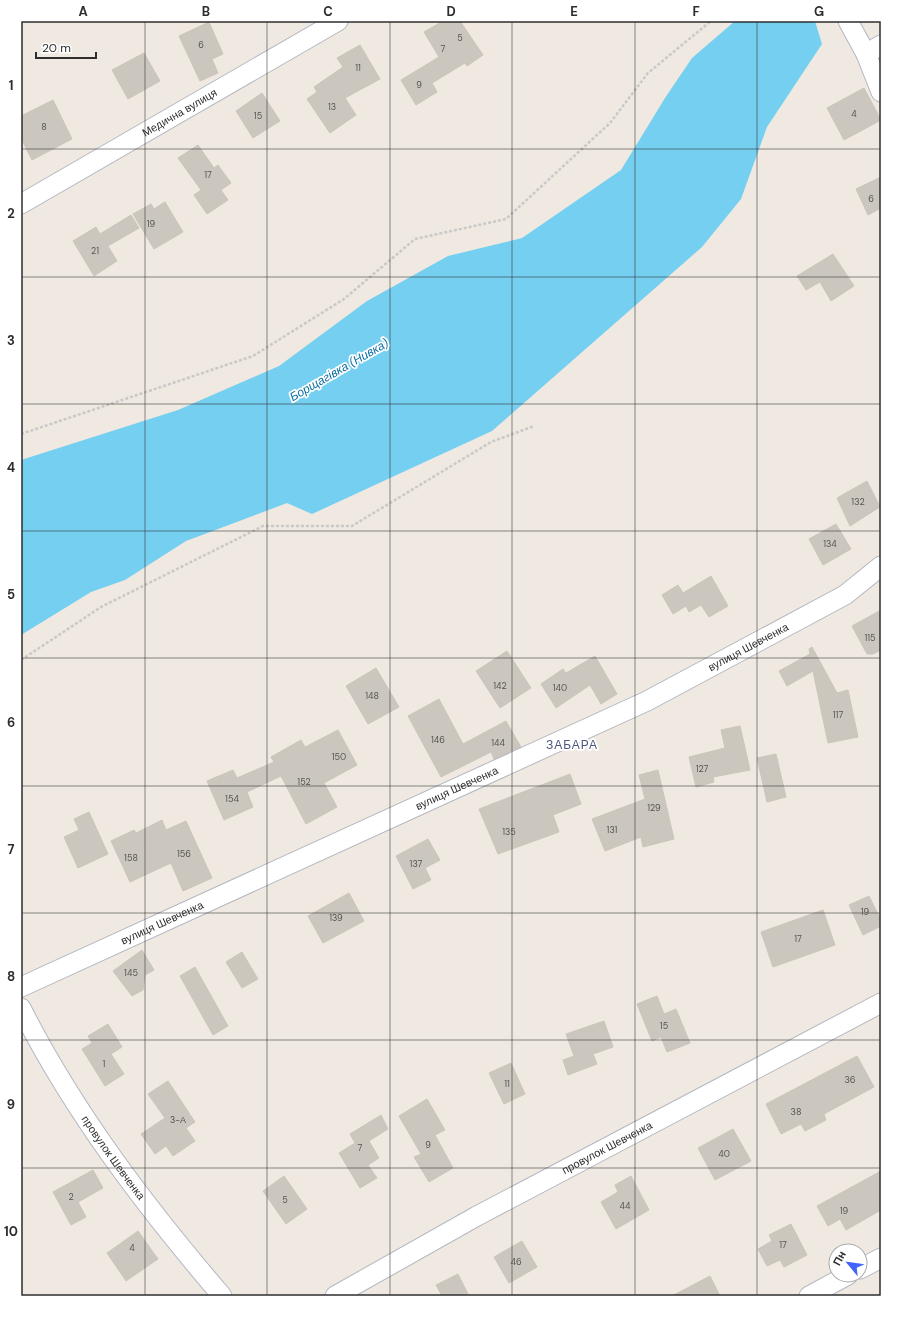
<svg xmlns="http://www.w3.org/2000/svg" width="902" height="1317" viewBox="0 0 902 1317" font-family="'DM Sans',sans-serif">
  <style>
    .water { fill: #75cff0 }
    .building { fill: #cbc7bf; stroke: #cbc5ba }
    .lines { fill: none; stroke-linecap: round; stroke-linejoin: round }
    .street-casing { stroke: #b4b7c1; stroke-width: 21 }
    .path { stroke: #c9c9c9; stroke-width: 2.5; stroke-dasharray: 3 2; stroke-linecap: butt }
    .street { stroke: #fff; stroke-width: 19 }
    .grid { fill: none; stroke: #2e2e2e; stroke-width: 1; stroke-opacity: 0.55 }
    .labels { text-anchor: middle; stroke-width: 3.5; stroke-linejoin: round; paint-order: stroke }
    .number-label { font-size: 9px; fill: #555452 }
    .street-label { font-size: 11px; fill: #2e2e2e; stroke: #fff }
    .water-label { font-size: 12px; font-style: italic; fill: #0d6fa3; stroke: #fff }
    .neighbourhood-label { font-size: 12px; letter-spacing: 1px; fill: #4d5680; stroke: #fff }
    .neatline { fill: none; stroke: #2e2e2e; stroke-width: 1.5 }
    .grid-label { font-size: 13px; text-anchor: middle; font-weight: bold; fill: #2e2e2e }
  </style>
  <rect width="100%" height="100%" fill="#efe9e1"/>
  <polygon class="water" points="735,21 815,21 822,44 767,127 741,199 702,247 492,431 312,514 287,503 186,541 125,580 91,592 21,635 21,460 178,410 279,366 367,301 448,256 522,238 621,170 665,98 692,58"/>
  <g class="building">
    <polygon points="443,21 460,21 483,55 467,66 465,63 432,83 437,92 416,105 401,80 439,57 424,32"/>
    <polygon points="209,22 223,54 212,59 218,73 200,81 179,36"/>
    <polygon points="360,45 380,79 345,98 356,115 330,133 307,99 317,92 314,87 343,67 337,58"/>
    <polygon points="144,53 160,81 128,99 112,70"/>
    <polygon points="864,88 881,120 844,140 827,108"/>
    <polygon points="262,93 280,121 253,138 236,111"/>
    <polygon points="53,100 72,139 32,160 21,138 21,116"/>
    <polygon points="198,145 214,168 218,165 231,183 221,190 228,200 207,214 194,195 201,190 178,158"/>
    <polygon points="881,177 881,208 868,215 856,189"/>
    <polygon points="165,202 183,232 154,249 133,214 151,204 154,209"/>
    <polygon points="131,215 139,228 108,246 117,261 94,276 73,241 96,227 100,234"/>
    <polygon points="833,254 854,286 831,301 820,282 806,290 797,276"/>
    <polygon points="867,481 880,507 850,526 837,498"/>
    <polygon points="836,524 851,549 823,565 809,539"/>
    <polygon points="711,576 728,606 709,617 701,605 689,612 686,606 673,614 662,595 678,585 683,593"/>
    <polygon points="881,610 881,650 873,654 867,654 852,626"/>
    <polygon points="812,647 837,693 848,690 858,737 828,743 813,671 787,686 779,671 810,654 809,649"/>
    <polygon points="507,651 531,688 500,708 476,671"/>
    <polygon points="595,656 617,694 601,704 590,685 556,708 541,684 563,669 566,673"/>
    <polygon points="376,668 399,707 368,724 346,686"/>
    <polygon points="439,699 463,744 506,721 521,747 494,759 491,752 441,777 408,716"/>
    <polygon points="740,726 750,770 713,777 714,782 696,787 689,757 725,748 721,730"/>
    <polygon points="338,730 357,765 324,783 337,807 306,824 281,776 247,792 253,807 224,820 207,781 233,770 237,778 274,762 271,757 301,740 305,747"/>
    <polygon points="776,754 786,797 767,802 757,758"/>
    <polygon points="658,770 674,839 643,847 641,837 605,851 592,819 645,799 639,775"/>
    <polygon points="570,774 581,804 553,815 559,832 498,854 479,809"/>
    <polygon points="89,812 108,854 78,868 64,837 79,830 74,819"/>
    <polygon points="162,820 166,830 186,821 212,878 183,891 171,863 130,882 111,841 134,830 136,833"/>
    <polygon points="428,839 440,860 425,868 431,880 413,889 396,856"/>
    <polygon points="349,893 364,921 323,943 308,916"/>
    <polygon points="869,896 881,920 881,926 863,935 849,905"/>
    <polygon points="823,910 835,945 773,967 761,932"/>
    <polygon points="142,950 154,970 145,975 143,990 132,996 113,971"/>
    <polygon points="242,952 258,979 242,988 226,962"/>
    <polygon points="195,967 228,1026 213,1035 180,976"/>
    <polygon points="657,996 664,1014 676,1009 690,1043 667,1052 661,1037 652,1041 637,1004"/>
    <polygon points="604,1021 613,1047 593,1054 597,1064 568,1075 563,1060 574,1056 566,1034"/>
    <polygon points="108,1024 122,1047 111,1054 124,1074 105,1086 82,1049 92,1043 88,1036"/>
    <polygon points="857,1056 874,1087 824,1114 826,1120 805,1131 801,1124 781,1134 766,1104"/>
    <polygon points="511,1063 525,1094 504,1104 489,1073"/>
    <polygon points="168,1081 195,1122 186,1128 195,1141 173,1156 166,1146 155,1154 141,1134 165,1118 148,1094"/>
    <polygon points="427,1099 445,1130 435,1135 453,1168 429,1182 414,1157 421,1154 399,1116"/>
    <polygon points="381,1115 388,1129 369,1141 379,1158 368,1165 377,1178 360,1188 339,1153 355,1143 350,1134"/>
    <polygon points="733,1129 751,1161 715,1180 698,1148"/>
    <polygon points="93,1170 103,1188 78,1202 86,1217 71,1225 53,1192"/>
    <polygon points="881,1171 881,1210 846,1230 840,1219 828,1226 817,1206"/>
    <polygon points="284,1176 307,1209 286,1224 263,1191"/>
    <polygon points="631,1176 649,1210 616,1229 601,1202 618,1192 615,1185"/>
    <polygon points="791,1224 807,1255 784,1267 780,1260 767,1266 758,1249 772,1241 769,1235"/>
    <polygon points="138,1231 158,1259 126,1281 107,1253"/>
    <polygon points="522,1241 537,1267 509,1283 494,1257"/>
    <polygon points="458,1274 469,1296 442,1296 436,1285"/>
    <polygon points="710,1276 720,1296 672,1296"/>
  </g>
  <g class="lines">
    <g class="street-casing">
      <g id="street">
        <polyline points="848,21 866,54 881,92"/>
        <polyline points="866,54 881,45"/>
        <path id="s1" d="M21,204L338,21"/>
        <path id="s2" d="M21,987L647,701L845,595L881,566"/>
        <path id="s3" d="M21,1008C74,1113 146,1207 222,1296"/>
        <polyline points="860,1269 881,1258"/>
        <path id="s4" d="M335,1296L477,1216L881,1003"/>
        <polyline points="809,1296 848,1275"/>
      </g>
    </g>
    <g class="path">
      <polyline points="21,434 253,356 344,299 415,239 506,219 610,123 648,73 711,21"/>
      <polyline points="21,660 101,607 263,526 352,526 491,442 534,426"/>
    </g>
    <use href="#street" class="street"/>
  </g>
  <path class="grid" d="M145,21V1296M267,21V1296M390,21V1296M512,21V1296M635,21V1296M757,21V1296M21,149H881M21,277H881M21,404H881M21,531H881M21,658H881M21,786H881M21,913H881M21,1040H881M21,1168H881"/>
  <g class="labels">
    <g class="number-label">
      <text x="460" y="41">5</text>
      <text x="201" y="48">6</text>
      <text x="443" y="52">7</text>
      <text x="358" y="71">11</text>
      <text x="419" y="88">9</text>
      <text x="332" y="110">13</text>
      <text x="854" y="117">4</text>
      <text x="258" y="119">15</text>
      <text x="44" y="130">8</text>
      <text x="208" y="178">17</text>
      <text x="871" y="202">6</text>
      <text x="151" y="227">19</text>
      <text x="95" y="254">21</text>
      <text x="858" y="505">132</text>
      <text x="830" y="547">134</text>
      <text x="870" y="641">115</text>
      <text x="500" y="689">142</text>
      <text x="560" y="691">140</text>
      <text x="372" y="699">148</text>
      <text x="838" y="718">117</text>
      <text x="438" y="743">146</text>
      <text x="498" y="746">144</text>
      <text x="339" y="760">150</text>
      <text x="702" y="772">127</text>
      <text x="304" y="785">152</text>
      <text x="232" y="802">154</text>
      <text x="654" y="811">129</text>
      <text x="612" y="833">131</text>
      <text x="509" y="835">135</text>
      <text x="184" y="857">156</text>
      <text x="131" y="861">158</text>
      <text x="416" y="867">137</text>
      <text x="865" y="915">19</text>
      <text x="336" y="921">139</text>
      <text x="798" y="942">17</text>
      <text x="131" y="976">145</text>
      <text x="664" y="1029">15</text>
      <text x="104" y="1067">1</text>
      <text x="850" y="1083">36</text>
      <text x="507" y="1087">11</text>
      <text x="796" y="1115">38</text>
      <text x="178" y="1123">3-А</text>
      <text x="428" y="1148">9</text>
      <text x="360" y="1151">7</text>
      <text x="724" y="1157">40</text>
      <text x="71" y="1200">2</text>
      <text x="285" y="1203">5</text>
      <text x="625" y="1209">44</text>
      <text x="844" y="1214">19</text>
      <text x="783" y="1248">17</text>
      <text x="132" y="1251">4</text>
      <text x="516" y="1265">46</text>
    </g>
    <g class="street-label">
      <text dy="4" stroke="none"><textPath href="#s1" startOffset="183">Медична вулиця</textPath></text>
      <text dy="4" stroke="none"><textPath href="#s2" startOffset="803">вулиця Шевченка</textPath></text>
      <text dy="4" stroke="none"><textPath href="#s2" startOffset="479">вулиця Шевченка</textPath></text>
      <text dy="4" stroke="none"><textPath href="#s2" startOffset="155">вулиця Шевченка</textPath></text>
      <text dy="4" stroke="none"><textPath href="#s4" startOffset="310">провулок Шевченка</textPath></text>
      <text dy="4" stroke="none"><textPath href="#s3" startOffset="176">провулок Шевченка</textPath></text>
    </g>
    <g class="water-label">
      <text transform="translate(339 370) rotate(-30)" y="4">Борщагівка (Нивка)</text>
    </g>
    <g class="neighbourhood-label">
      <text x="572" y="749">ЗАБАРА</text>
    </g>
  </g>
  <rect width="902" height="1317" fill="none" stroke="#ffffff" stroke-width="44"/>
  <g transform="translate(848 1263) rotate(299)"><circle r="19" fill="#ffffff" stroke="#ababab"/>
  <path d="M0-3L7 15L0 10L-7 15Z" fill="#4264fb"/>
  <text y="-6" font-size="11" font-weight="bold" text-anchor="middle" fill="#2e2e2e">Пн</text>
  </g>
  <path d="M36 52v6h60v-6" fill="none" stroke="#2e2e2e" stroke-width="2"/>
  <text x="42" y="52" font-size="12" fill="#2e2e2e" stroke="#ffffff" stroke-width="3" paint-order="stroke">20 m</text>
  <rect x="22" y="22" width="858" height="1273" class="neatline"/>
  <g class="grid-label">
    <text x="83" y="16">A</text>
    <text x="206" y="16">B</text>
    <text x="328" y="16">C</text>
    <text x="451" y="16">D</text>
    <text x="574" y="16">E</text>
    <text x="696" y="16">F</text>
    <text x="819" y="16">G</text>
    <text x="11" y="90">1</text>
    <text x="11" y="218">2</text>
    <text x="11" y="345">3</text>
    <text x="11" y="472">4</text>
    <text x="11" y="599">5</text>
    <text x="11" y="727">6</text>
    <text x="11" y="854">7</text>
    <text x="11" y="981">8</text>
    <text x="11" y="1109">9</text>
    <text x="11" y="1236">10</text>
  </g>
</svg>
